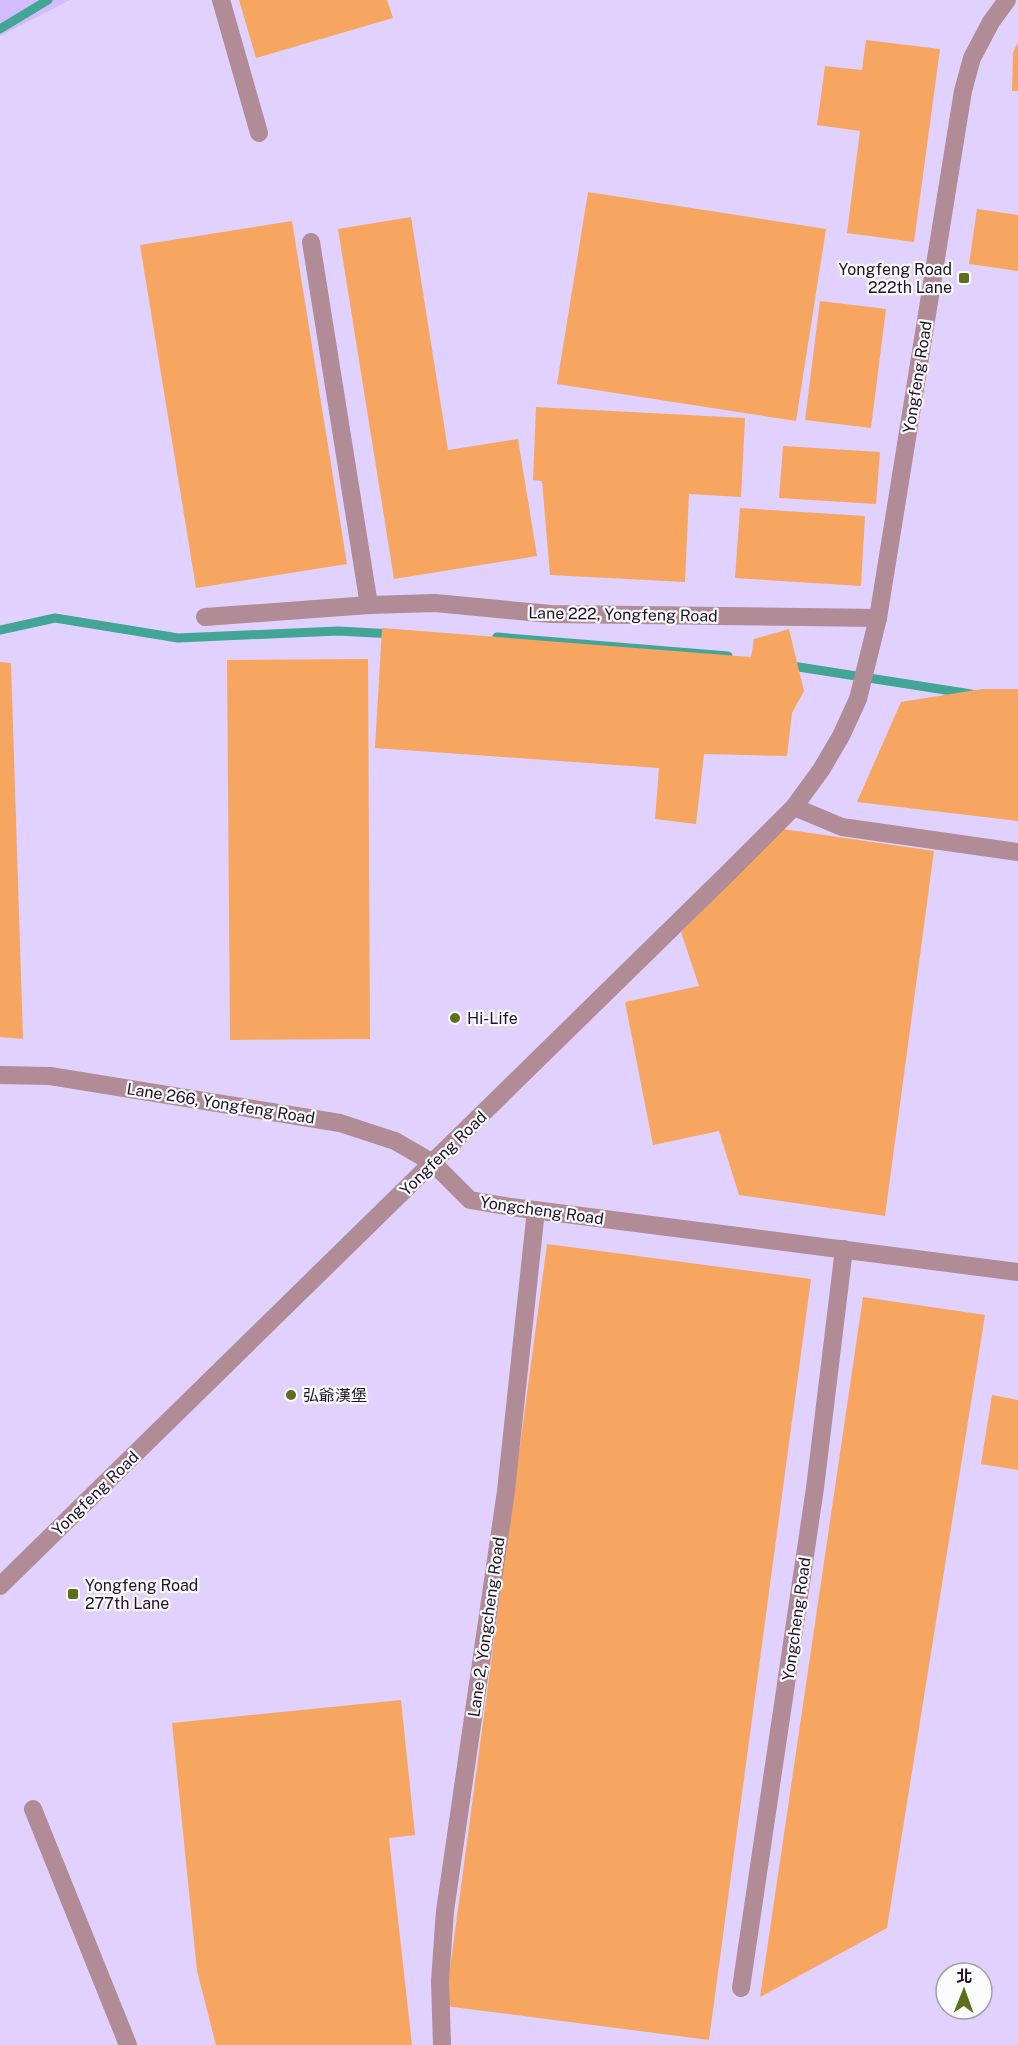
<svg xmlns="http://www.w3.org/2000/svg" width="1018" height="2045" viewBox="0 0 1018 2045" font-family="'Public Sans','Noto Sans TC',sans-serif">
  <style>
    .green { fill: #d2bcfc }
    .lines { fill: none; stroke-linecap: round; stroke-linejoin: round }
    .stream { stroke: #42a595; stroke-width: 9 }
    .building { fill: #f6a660 }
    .minor { stroke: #b18b95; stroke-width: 18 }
    .poi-dot { fill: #5e6f1b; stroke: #fbfbfb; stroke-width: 2 }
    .labels { text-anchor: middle; stroke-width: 4.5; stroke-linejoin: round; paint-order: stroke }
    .poi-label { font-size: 16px; fill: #1e132e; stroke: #fbfbfb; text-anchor: start }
    .street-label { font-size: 16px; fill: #1e132e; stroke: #fbfbfb }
  </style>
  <rect width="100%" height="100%" fill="#e0d1ff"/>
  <polygon class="green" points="0,0 70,0 0,36"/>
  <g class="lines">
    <g class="stream">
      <polyline points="0,29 48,0"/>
      <polyline points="0,630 55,618 178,638 338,631 393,634"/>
      <polyline points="497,637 728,656"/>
      <polyline points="786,665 971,694"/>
    </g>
  </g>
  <g class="building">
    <polygon points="239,0 387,0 393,18 256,58"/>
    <polygon points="866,40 940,49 914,242 847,233 860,131 817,125 825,66 862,70"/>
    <polygon points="1018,42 1018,91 1012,91 1013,53"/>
    <polygon points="588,192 826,229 796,421 557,384"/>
    <polygon points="977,209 1018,215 1018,271 969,264"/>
    <polygon points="411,217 448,450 518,439 537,556 394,579 338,229"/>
    <polygon points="292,221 347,564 196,588 140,245"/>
    <polygon points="820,301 886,309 871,428 805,420"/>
    <polygon points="536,407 745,418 741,497 689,494 685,582 550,575 542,481 533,480"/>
    <polygon points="783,446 880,452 876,504 779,498"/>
    <polygon points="740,508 865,516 861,586 735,578"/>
    <polygon points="382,628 751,657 754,639 789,629 804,691 792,713 787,756 704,754 696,824 655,819 659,768 375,748"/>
    <polygon points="368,659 370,1039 230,1040 227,660"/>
    <polygon points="0,662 11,663 23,1039 0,1037"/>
    <polygon points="982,689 1018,689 1018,821 857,802 901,702"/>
    <polygon points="783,829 934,851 885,1216 739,1195 719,1131 653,1145 625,1002 699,986 681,932"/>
    <polygon points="547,1244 811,1279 709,2040 445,2006"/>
    <polygon points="863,1297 985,1315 887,1928 760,1997"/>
    <polygon points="992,1395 1018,1400 1018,1470 981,1464"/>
    <polygon points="401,1700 415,1835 389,1838 412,2045 216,2045 197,1971 172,1723"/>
  </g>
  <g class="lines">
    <g class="minor">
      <polyline points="221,0 259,133"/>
      <polyline points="311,242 369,605"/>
      <polyline points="205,617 369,605 435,603 551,614 878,618"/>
      <polyline points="794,807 842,827 1018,852"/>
      <polyline points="0,1075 50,1076 340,1123 395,1141 433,1163 470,1200 511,1207 1018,1272"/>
      <polyline points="0,1586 726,875 794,807 821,770 841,736 858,699 878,618 963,91 972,58 991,22 1007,0"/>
      <polyline points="33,1809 128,2045"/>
      <polyline points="741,1988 815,1488 844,1249"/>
      <polyline points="442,2045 440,1981 445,1911 506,1491 536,1210"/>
    </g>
  </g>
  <g class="poi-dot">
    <rect x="958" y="272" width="12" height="12" rx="3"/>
    <circle cx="455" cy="1018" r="6"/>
    <circle cx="291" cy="1395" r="6"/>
    <rect x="67" y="1588" width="12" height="12" rx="3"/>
  </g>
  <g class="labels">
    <g class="poi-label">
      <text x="952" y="275" text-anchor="end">Yongfeng Road<tspan x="952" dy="18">222th Lane</tspan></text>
      <text x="467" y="1024">Hi-Life</text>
      <text x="303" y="1401">弘爺漢堡</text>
      <text x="85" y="1591">Yongfeng Road<tspan x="85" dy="18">277th Lane</tspan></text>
    </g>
    <g class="street-label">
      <text transform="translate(917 377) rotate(-81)" y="6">Yongfeng Road</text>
      <text transform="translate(623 614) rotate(1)" y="6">Lane 222, Yongfeng Road</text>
      <text transform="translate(221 1103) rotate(9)" y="6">Lane 266, Yongfeng Road</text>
      <text transform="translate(443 1153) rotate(-44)" y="6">Yongfeng Road</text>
      <text transform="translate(542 1210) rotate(8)" y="6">Yongcheng Road</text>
      <text transform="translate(95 1493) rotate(-44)" y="6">Yongfeng Road</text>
      <text transform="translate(796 1619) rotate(-82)" y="6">Yongcheng Road</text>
      <text transform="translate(486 1627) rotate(-82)" y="6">Lane 2, Yongcheng Road</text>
    </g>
  </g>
  <g transform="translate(964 1991) rotate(1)"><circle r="28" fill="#fbfbfb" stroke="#a39ea9" stroke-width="1.5"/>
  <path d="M0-4.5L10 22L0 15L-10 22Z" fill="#5e6f1b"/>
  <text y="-9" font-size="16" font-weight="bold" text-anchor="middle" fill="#1e132e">北</text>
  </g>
</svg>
